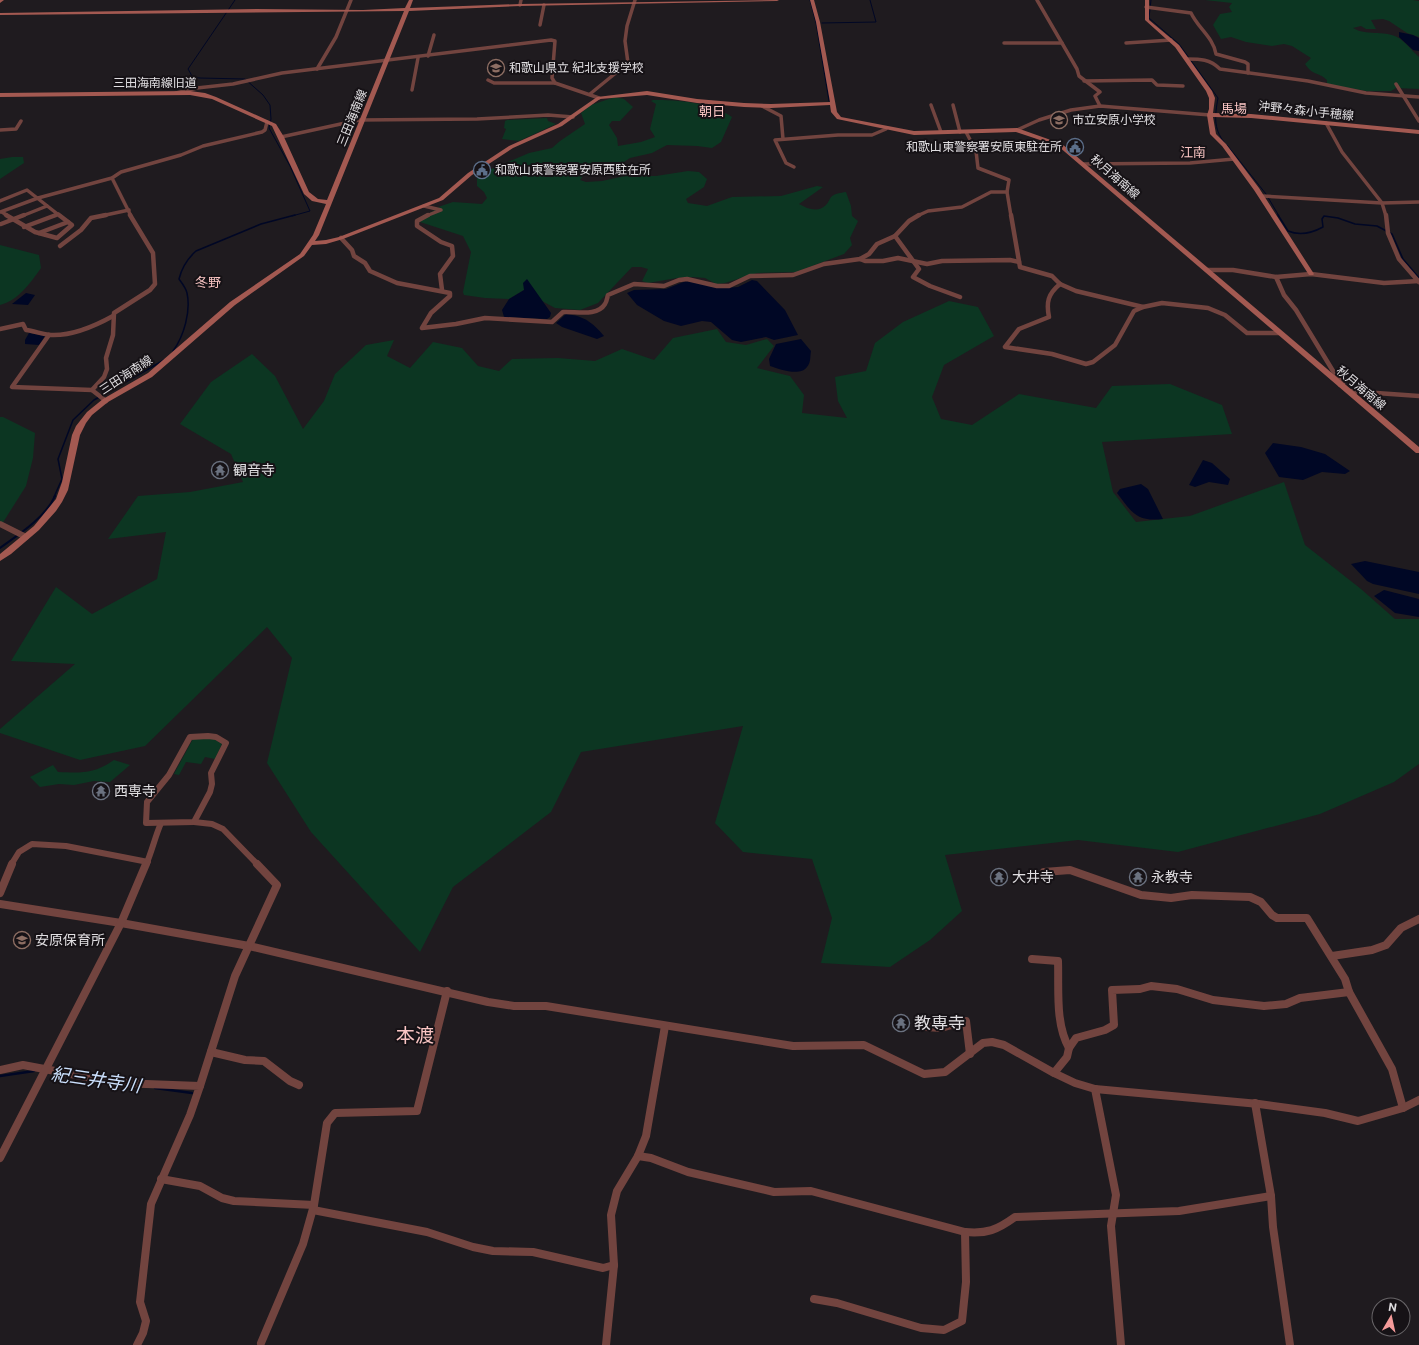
<svg xmlns="http://www.w3.org/2000/svg" width="1419" height="1345" viewBox="0 0 1419 1345" font-family="'Public Sans','Noto Sans JP',sans-serif">
  <style>
    .green { fill: #0c3622 }
    .water { fill: #000725 }
    .lines { fill: none; stroke-linecap: round; stroke-linejoin: round }
    .stream-far3 { stroke: #000725; stroke-width: 1 }
    .stream-far2 { stroke: #000725; stroke-width: 1.5 }
    .stream-far1 { stroke: #000725; stroke-width: 2 }
    .stream { stroke: #000725; stroke-width: 2.5 }
    .street-far3 { stroke: #72443f; stroke-width: 3.5 }
    .street-far2 { stroke: #72443f; stroke-width: 4.5 }
    .street-far1 { stroke: #72443f; stroke-width: 6 }
    .street { stroke: #72443f; stroke-width: 8 }
    .secondary { fill: #a35951; fill-rule: evenodd }
    .labels { text-anchor: middle; stroke-width: 4; stroke-linejoin: round; paint-order: stroke }
    .far-poi-label { font-size: 12px; fill: #e0dee1; stroke: #161216; text-anchor: start }
    .far-street-label { font-size: 12px; fill: #e0dee1; stroke: #161216 }
    .far-quarter-label { font-size: 13px; fill: #f9c5c3; stroke: #161216 }
    .poi-label { font-size: 14px; fill: #e0dee1; stroke: #161216; text-anchor: start }
    .near-poi-label { font-size: 17px; fill: #e0dee1; stroke: #161216; text-anchor: start }
    .near-water-label { font-size: 18px; font-style: italic; fill: #cce1fe; stroke: #161216 }
    .near-quarter-label { font-size: 19px; fill: #f9c5c3; stroke: #161216 }
  </style>
  <rect width="100%" height="100%" fill="#1f1b1f"/>
  <g class="green">
    <path d="M1205,0H1413L1419,1V37L1407,33L1389,21L1383,19L1371,20L1376,29H1366L1361,26L1353,28C1366,36 1383,30 1397,37C1405,41 1412,51 1419,57V89L1396,88L1391,91H1366L1327,84V80C1319,72 1313,76 1305,64L1311,58L1292,46L1284,44L1272,46L1246,42L1231,37L1221,39L1213,25L1220,14L1232,12L1229,7L1232,3Z"/>
    <path d="M615,97L624,99L633,107L620,121H612L609,125L617,138L618,146L641,142L655,137L650,129L656,104L651,101L653,100C678,100 710,102 732,117L721,142L712,148L697,146L667,145L652,153L630,158L607,173H595L583,176L580,180L586,182L602,181L625,176H656L688,171L699,172L707,179L704,187L686,199L688,203L707,206L732,197L781,196L817,186L823,187L799,204C808,209 818,213 826,205C828,203 829,200 831,197C835,193 840,193 846,192L851,206L852,216L858,221L850,238L852,245L844,254L796,272L757,273L725,283L716,284L705,278L693,277L677,278L648,283L642,281L648,269L641,267H632L598,303L580,310L555,308L542,301L537,294L524,290L509,299L485,298L464,295L463,292L471,252L463,236L417,221L441,206L453,202L482,204L487,198L484,192L477,186V178L482,173L529,153L552,148L560,141L585,124L581,113L591,105Z"/>
    <polygon points="547,118 548,121 556,124 519,141 502,139 506,129 504,128 505,121 507,120"/>
    <polygon points="12,157 23,157 24,163 0,179 0,159"/>
    <path d="M0,245L39,255L41,268C31,282 18,301 0,305Z"/>
    <polygon points="949,301 978,307 994,336 944,365 932,397 941,419 972,425 1019,394 1096,408 1112,386 1170,384 1222,405 1232,434 1102,442 1113,492 1136,522 1190,516 1284,482 1305,545 1361,589 1395,619 1419,619 1419,764 1394,782 1320,814 1178,852 1078,840 945,855 962,911 930,940 890,967 821,963 832,918 812,859 743,852 715,823 743,726 581,752 551,812 453,887 420,952 311,832 267,763 292,658 267,627 145,746 80,760 0,733 0,729 75,664 11,661 56,587 92,614 157,579 166,532 108,539 138,496 190,492 243,482 231,454 180,424 211,382 252,354 275,376 303,429 324,401 335,374 366,345 394,340 387,356 410,368 433,342 462,348 478,366 499,371 512,359 558,358 595,361 622,349 654,360 673,338 717,329 726,342 746,345 767,339 774,346 757,368 790,376 804,395 802,413 847,418 838,401 835,377 866,371 875,343 903,322"/>
    <polygon points="0,417 3,417 35,433 33,458 26,486 2,524 0,523"/>
    <polygon points="202,738 214,739 222,744 215,759 205,757 201,764 186,762 179,775 174,774 193,739"/>
    <path d="M114,760L130,765L110,782L94,781L74,785L59,784L40,787L30,777L53,765L58,772C81,773 94,774 114,760Z"/>
  </g>
  <g class="water">
    <polygon points="1399,32 1413,35 1419,38 1419,51 1413,50 1399,37"/>
    <polygon points="527,279 551,313 550,317 547,319 504,317 502,310 509,299 524,290 523,283"/>
    <polygon points="752,280 757,281 785,310 798,335 774,340 766,337 741,342 732,340 711,322 702,321 681,326 664,321 637,305 627,293 634,290 666,289 686,281 725,288 738,287"/>
    <polygon points="26,293 35,295 28,305 12,304"/>
    <path d="M566,314C584,316 592,322 604,336L597,339L562,327L556,323Z"/>
    <polygon points="29,333 45,336 39,345 25,344 25,340"/>
    <path d="M801,339L811,351C810,356 811,363 807,367C800,377 779,369 770,366L769,359L776,344Z"/>
    <polygon points="1273,443 1301,447 1325,454 1350,471 1345,474 1322,472 1303,480 1279,477 1265,453"/>
    <polygon points="1203,460 1212,463 1230,479 1228,485 1209,482 1195,487 1189,485"/>
    <path d="M1141,484L1148,489L1163,519C1137,522 1132,513 1117,493L1120,489Z"/>
    <polygon points="1365,561 1419,572 1419,594 1373,584 1367,581 1351,564"/>
    <polygon points="1384,590 1419,599 1419,617 1395,613 1374,596"/>
  </g>
  <g class="lines">
    <g class="stream-far3">
      <polyline points="235,0 188,69 192,76 199,78 245,79 263,95 270,105 271,119 269,128 290,166 310,211 292,216"/>
      <polyline points="810,0 816,23 829,101"/>
      <path d="M1151,0L1149,18L1179,44L1218,98C1215,115 1213,128 1224,142"/>
      <polyline points="822,23 876,22 870,0"/>
      <polyline points="1227,145 1266,194 1279,216"/>
    </g>
    <g class="stream-far2">
      <path d="M1278,215L1288,231C1300,236 1312,233 1323,227L1322,219L1324,216L1338,218L1355,224L1377,226L1392,234L1403,259L1419,278"/>
      <path d="M173,351C184,336 191,311 187,293C186,288 182,283 179,279C182,267 187,259 196,251L261,224L295,215"/>
      <polyline points="54,497 62,479 58,459 73,420 94,400 164,360"/>
    </g>
    <path class="stream-far1" d="M0,548C18,535 46,517 55,496"/>
    <g class="stream">
      <polyline points="0,1076 34,1071"/>
      <polyline points="155,1088 192,1093"/>
    </g>
    <g class="street-far3">
      <polyline points="1037,0 1077,69 1079,76 1100,92 1095,96 1100,106"/>
      <polyline points="520,5 521,0"/>
      <path d="M1146,7L1191,13C1198,28 1213,37 1216,54L1245,62L1248,64V73"/>
      <polyline points="540,25 544,5"/>
      <polyline points="1004,43 1062,43"/>
      <polyline points="1126,43 1171,40"/>
      <polyline points="428,56 434,35"/>
      <path d="M1187,59C1200,59 1210,59 1220,69L1308,81L1366,93L1419,97"/>
      <polyline points="317,69 336,37 351,0"/>
      <polyline points="488,80 494,83 555,83 599,98"/>
      <polyline points="1084,81 1152,80 1157,85 1183,86"/>
      <polyline points="1396,84 1419,121"/>
      <polyline points="412,90 418,58"/>
      <polyline points="176,93 197,88 233,84 282,73 551,40 555,41 552,78 555,83"/>
      <polyline points="590,94 628,63 625,41 627,26 635,0"/>
      <polyline points="931,105 941,132"/>
      <polyline points="953,105 960,132"/>
      <polyline points="762,106 781,116 783,139"/>
      <polyline points="1326,123 1342,152 1382,203 1386,216"/>
      <polyline points="0,130 16,129 21,121"/>
      <polyline points="1017,130 1039,120 1071,110 1100,106 1210,115"/>
      <polyline points="966,132 976,151 978,168 1009,180 1007,192 1011,216"/>
      <polyline points="281,137 359,120 477,119 548,115 573,117"/>
      <polyline points="1083,164 1190,163 1234,159"/>
      <polyline points="794,167 786,163 775,140 838,135 872,135 886,129"/>
      <polyline points="112,178 131,216"/>
      <polyline points="1262,196 1382,203 1419,202"/>
      <polyline points="0,201 27,190 60,216"/>
      <polyline points="424,206 441,210 426,216"/>
      <polyline points="0,212 38,198 112,178 121,172 181,155 203,146 262,132 265,130 267,122"/>
      <polyline points="2,212 8,216"/>
      <polyline points="22,216 47,206"/>
      <polyline points="53,216 58,214"/>
      <polyline points="101,216 129,210"/>
      <polyline points="917,216 928,211 962,207 991,192 1007,192"/>
    </g>
    <g class="street-far2">
      <polyline points="6,215 35,232 57,238 72,225 59,215"/>
      <polyline points="428,215 417,221 417,226 441,242 452,246 453,256 440,274 442,290"/>
      <polyline points="1011,215 1020,267 1052,276 1060,284 1076,291 1143,307"/>
      <polyline points="1386,215 1388,233 1399,259 1419,282"/>
      <polyline points="1,224 24,215"/>
      <polyline points="24,227 56,215"/>
      <polyline points="39,233 68,222"/>
      <polyline points="895,236 919,269 913,277 930,286 960,297"/>
      <path d="M341,238L352,250L354,256L365,263L370,271L397,283L450,293V296L431,313L422,328L456,324L485,318L552,322L563,312C576,311 597,317 605,304C607,301 607,298 608,295L634,284L664,286L679,280L687,279L717,286H729L750,276L793,275L824,264L860,259L869,254L877,244L895,236L909,221L919,215"/>
      <polyline points="60,246 81,230 91,218 106,215"/>
      <polyline points="860,259 865,261 883,261 898,258 927,264 942,261 1010,260 1019,262"/>
      <polyline points="1207,270 1233,270 1276,277 1311,274 1384,283 1419,281"/>
      <polyline points="1276,277 1284,295 1296,310 1333,371 1343,383 1340,385"/>
      <path d="M1060,284C1048,294 1046,302 1049,317L1019,329L1005,347L1052,354L1086,364L1093,362L1115,345L1134,311L1143,307L1162,303L1208,308L1225,315L1247,333H1279"/>
      <path d="M0,329L23,324L26,330C34,331 42,334 51,335C72,336 95,326 113,316"/>
      <polyline points="49,335 12,387 92,390"/>
      <polyline points="1348,391 1419,396"/>
      <polyline points="106,401 92,390 104,377 107,369 106,358 113,335 114,313 150,290 155,284 153,253 130,215"/>
    </g>
    <g class="street-far1">
      <polyline points="0,524 26,537"/>
      <polygon points="208,736 216,737 226,743 211,773 212,784 210,792 194,822 146,823 147,802 169,775 190,737"/>
      <polyline points="194,822 212,824 223,829 258,865"/>
      <polyline points="11,865 19,852 32,844 66,846 148,862"/>
      <path d="M146,865C152,851 155,837 161,823"/>
    </g>
    <g class="street">
      <polyline points="1044,872 1070,870 1141,895 1171,898 1192,895 1250,897 1261,902 1272,915 1277,918 1307,918 1345,979 1349,992 1392,1069 1403,1108"/>
      <polyline points="0,893 12,864"/>
      <polyline points="0,904 121,923 249,946 488,1002 514,1006 546,1006 793,1046 864,1045 924,1074 945,1072 983,1043 992,1042 1004,1045 1054,1073 1075,1083 1095,1089 1259,1104 1325,1113 1358,1121 1403,1108 1419,1100"/>
      <polyline points="1332,956 1372,950 1386,945 1401,928 1419,919"/>
      <path d="M1032,959L1058,961C1059,989 1055,1023 1069,1048"/>
      <polyline points="926,1027 941,1028 966,1021 970,1054"/>
      <polyline points="211,1052 245,1060 264,1061 290,1081 299,1085"/>
      <polyline points="0,1070 23,1065 119,1083 200,1086 190,1115 151,1204 140,1302 146,1321 143,1333 137,1345"/>
      <polyline points="1054,1073 1067,1057 1069,1048 1076,1038 1105,1030 1114,1025 1112,990 1140,989 1151,986 1177,989 1213,1000 1264,1006 1286,1004 1300,998 1349,992"/>
      <polyline points="200,1086 235,976 277,885 257,864"/>
      <polyline points="1095,1089 1116,1195 1111,1226 1121,1345"/>
      <polyline points="1255,1103 1271,1196 1273,1227 1290,1345"/>
      <path d="M638,1156L651,1158L688,1172L774,1192L811,1191L965,1232C987,1234 997,1230 1015,1217L1179,1211L1271,1196"/>
      <polyline points="0,1158 121,923 146,864"/>
      <polyline points="161,1179 200,1186 222,1198 234,1201 314,1205"/>
      <polyline points="313,1210 427,1232 473,1247 493,1251 533,1252 603,1268 614,1265"/>
      <polyline points="814,1299 837,1303 921,1328 944,1330 962,1321 966,1282 965,1232"/>
      <polyline points="261,1343 303,1244 314,1205 327,1123 335,1113 417,1111 447,991"/>
      <polyline points="606,1345 614,1265 611,1215 617,1191 638,1156 646,1136 665,1026"/>
    </g>
    <g class="secondary">
      <polygon points="0,0 4,0 0,3"/>
      <polygon points="409,0 413,0 410,8 520,4 779,0 777,1 520,6 409,11 319,235 315,241 326,240 339,237 439,198 468,173 509,146 558,124 597,97 647,91 697,99 744,103 771,104 830,102 816,22 810,0 814,0 820,22 837,112 841,117 914,131 1017,128 1062,144 1419,447 1419,453 1416,453 1058,146 1016,132 914,135 837,119 831,112 830,105 771,108 744,107 697,103 647,95 600,99 562,126 513,148 472,175 443,200 343,239 326,244 312,245 304,256 235,305 152,377 108,402 92,415 86,423 80,435 68,490 62,502 56,511 39,530 11,554 0,561 0,554 34,526 56,499 62,482 72,435 76,426 87,412 103,399 148,373 230,302 300,254 313,235 326,204 312,201 304,194 272,126 212,99 190,95 0,97 0,93 190,91 205,93 216,97 276,124 284,137 309,192 318,199 327,200 404,11 0,15 0,13 256,9 363,10 405,8"/>
      <polygon points="1145,0 1149,0 1149,20 1179,45 1212,91 1215,98 1213,113 1251,114 1419,130 1419,134 1251,118 1213,117 1216,134 1226,144 1259,188 1314,274 1313,275 1309,275 1254,190 1222,146 1210,134 1207,115 1209,109 1209,98 1206,91 1175,47 1145,20"/>
    </g>
  </g>
  <defs>
    <g id="school-ring" transform="scale(0.9)"><circle r="9.5" fill="#161216" stroke="#8d6e63" stroke-width="1.5"/><path d="M0-5L7-2L0 1L-7-2ZM-4 1L0 2.5L4 1V4Q0 6-4 4Z" fill="#8d6e63"/></g>
    <g id="civic-ring" transform="scale(0.9)"><circle r="9.5" fill="#161216" stroke="#5c6f8a" stroke-width="1.5"/><path d="M-.6-6.5H3V-4.5H.6V-3L4-1V1h2V6H-6V1h2V-1L-.6-3ZM-1.2 2.5V6h2.4V2.5Z" fill="#5c6f8a"/></g>
    <g id="temple-ring" transform="scale(0.9)"><circle r="9.5" fill="#161216" stroke="#6b7280" stroke-width="1.5"/><path d="M0-6L5-2H3V0L6.5 2.5H4V6H1.5V3h-3V6H-4V2.5H-6.5L-3 0V-2H-5Z" fill="#6b7280"/></g>
  </defs>
  <g fill-rule="evenodd">
    <use href="#school-ring" x="496" y="68"/>
    <use href="#school-ring" x="1059" y="120"/>
    <use href="#civic-ring" x="1075" y="147"/>
    <use href="#civic-ring" x="482" y="170"/>
    <use href="#temple-ring" x="220" y="470"/>
    <use href="#temple-ring" x="101" y="791"/>
    <use href="#temple-ring" x="999" y="877"/>
    <use href="#temple-ring" x="1138" y="877"/>
    <use href="#school-ring" x="22" y="940"/>
    <use href="#temple-ring" x="901" y="1023"/>
  </g>
  <g class="labels">
    <g class="far-poi-label">
      <text x="509" y="72">和歌山県立 紀北支援学校</text>
      <text x="1072" y="124">市立安原小学校</text>
      <text x="1062" y="151" text-anchor="end">和歌山東警察署安原東駐在所</text>
      <text x="495" y="174">和歌山東警察署安原西駐在所</text>
    </g>
    <g class="far-street-label">
      <text x="155" y="87">三田海南線旧道</text>
      <text transform="translate(1306 111) rotate(6)" y="4">沖野々森小手穂線</text>
      <text transform="translate(352 118) rotate(-68)" y="4">三田海南線</text>
      <text transform="translate(1115 177) rotate(41)" y="4">秋月海南線</text>
      <text transform="translate(126 375) rotate(-33)" y="4">三田海南線</text>
      <text transform="translate(1361 388) rotate(40)" y="4">秋月海南線</text>
    </g>
    <g class="far-quarter-label">
      <text x="1234" y="113">馬場</text>
      <text x="712" y="116">朝日</text>
      <text x="1193" y="157">江南</text>
      <text x="208" y="287">冬野</text>
    </g>
    <g class="poi-label">
      <text x="233" y="475">観音寺</text>
      <text x="114" y="796">西専寺</text>
      <text x="1012" y="882">大井寺</text>
      <text x="1151" y="882">永教寺</text>
      <text x="35" y="945">安原保育所</text>
    </g>
    <g class="near-poi-label">
      <text x="914" y="1029">教専寺</text>
    </g>
    <g class="near-water-label">
      <text transform="translate(96 1080) rotate(8)" y="6">紀三井寺川</text>
    </g>
    <g class="near-quarter-label">
      <text x="415" y="1042">本渡</text>
    </g>
  </g>
  <g transform="translate(1391 1317) rotate(9)"><circle r="19" fill="#161216" stroke="#676467"/>
  <path d="M0-3L7 15L0 10L-7 15Z" fill="#f59b9a"/>
  <text y="-6" font-size="11" font-weight="bold" text-anchor="middle" fill="#e0dee1">N</text>
  </g>
</svg>
